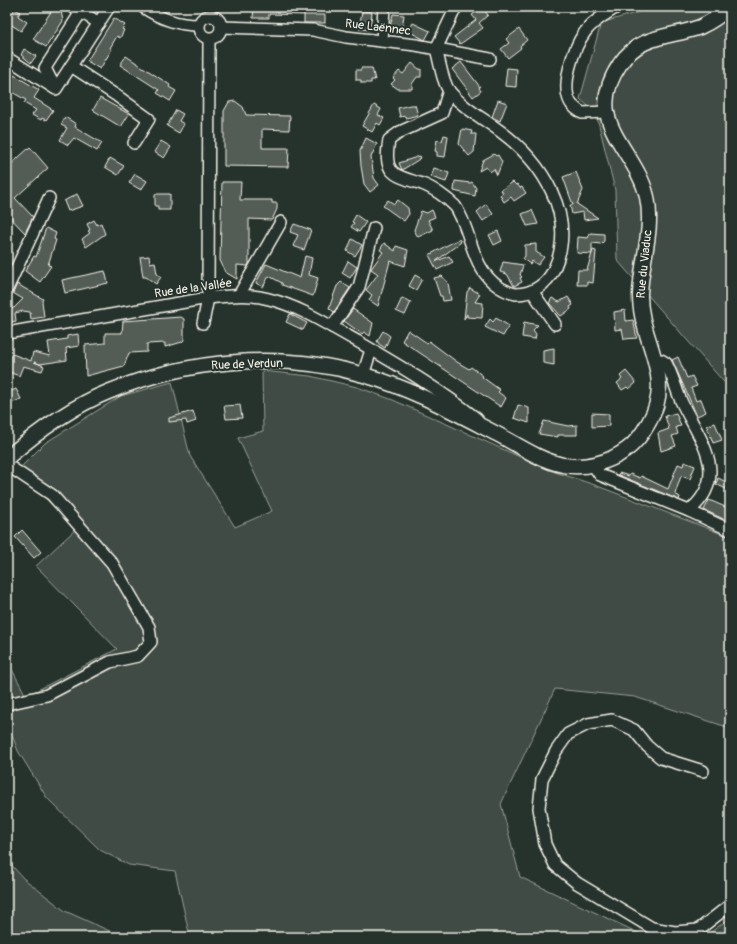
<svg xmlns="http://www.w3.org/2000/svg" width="737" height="944" viewBox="0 0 737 944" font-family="Pangolin,sans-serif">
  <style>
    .green { fill: #414b45; stroke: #9a9e96 }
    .building { fill: #525c55; stroke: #f4f1e8 }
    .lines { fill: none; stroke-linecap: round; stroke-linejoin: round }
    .minor-casing { stroke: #f4f1e8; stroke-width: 14 }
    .major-casing { stroke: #f4f1e8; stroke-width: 17 }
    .minor { stroke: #26332d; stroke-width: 11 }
    .major { stroke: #26332d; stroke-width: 14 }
    .labels { text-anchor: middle; stroke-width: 4; stroke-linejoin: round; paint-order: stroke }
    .street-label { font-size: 12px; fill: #f4f1e8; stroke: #26332d }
  </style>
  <rect width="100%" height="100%" fill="#26332d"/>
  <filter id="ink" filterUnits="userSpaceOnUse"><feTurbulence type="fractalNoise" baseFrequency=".025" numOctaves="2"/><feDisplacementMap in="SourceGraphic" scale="8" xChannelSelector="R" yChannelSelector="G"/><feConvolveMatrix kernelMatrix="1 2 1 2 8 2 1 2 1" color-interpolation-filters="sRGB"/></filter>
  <g filter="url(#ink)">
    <g class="green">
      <polygon points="656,7 730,7 730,389 617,260 615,190 596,113 580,99 601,23"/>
      <polygon points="262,371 310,376 357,387 393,400 549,470 595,485 730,537 730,728 635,697 555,689 501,804 520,877 647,937 289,937 289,935 190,937 175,871 129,865 100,850 47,798 18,751 7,722 7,660 26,696 117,649 36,566 77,528 41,494 14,474 45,443 95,412 121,396 172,382 190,456 235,527 272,511 238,438 263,431"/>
      <polygon points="7,860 23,878 65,911 123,937 7,937"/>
      <polygon points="730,918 730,937 704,937"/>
    </g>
    <g class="building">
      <polygon points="254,7 304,7 304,15 269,14 269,18 253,18"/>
      <polygon points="482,7 488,15 479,23 483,28 460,44 454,37 476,20 472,15"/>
      <polygon points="14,8 20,12 18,16 27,22 21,31 7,22"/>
      <polygon points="55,8 61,11 63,21 46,47 33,39 52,10 53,11"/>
      <polygon points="362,11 372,12 370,30 359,29"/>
      <polygon points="393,14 404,15 402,29 390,27"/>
      <rect x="304" y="15" width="21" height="8"/>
      <polygon points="114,18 125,25 122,29 124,30 120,38 117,36 110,48 112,49 100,69 87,61"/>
      <polygon points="413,23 430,31 425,40 408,31"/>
      <polygon points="519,29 527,40 520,46 521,48 508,58 501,49 509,43 506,39"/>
      <polygon points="24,49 36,56 31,63 21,55"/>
      <polygon points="126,56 170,85 169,87 176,91 170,101 157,93 159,90 120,65"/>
      <polygon points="461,62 480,87 479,88 481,91 473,97 452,69"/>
      <polygon points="412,63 419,69 421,69 421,77 417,77 412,84 412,89 398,89 391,84 395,80 393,78 399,71 403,74"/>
      <polygon points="361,68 372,68 375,80 371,80 371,83 361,83 361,80 356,80 356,70 361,70"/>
      <polygon points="507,68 517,69 516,87 505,86"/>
      <polygon points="14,75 39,90 34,98 53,110 46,120 42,118 41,120 32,115 36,110 24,103 26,100 10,91 12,88 8,86"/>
      <polygon points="100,98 129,114 121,127 93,110"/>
      <polygon points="498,100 507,103 500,121 492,117"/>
      <polygon points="235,101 243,107 246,115 290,116 289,130 262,129 262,148 289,148 288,167 224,166 224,111 229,102"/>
      <polygon points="374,105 381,109 378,115 384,118 380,125 377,123 372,132 362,126"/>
      <polygon points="410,105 415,105 418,115 406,118 405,116 400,117 398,108"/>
      <polygon points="176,110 183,114 179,121 184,124 179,133 167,126"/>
      <polygon points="65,117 76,124 75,127 102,143 97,151 74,138 68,145 60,140 67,128 61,125"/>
      <polygon points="462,129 472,131 471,134 476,134 474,152 469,156 459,144"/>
      <polygon points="444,135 448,136 445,157 437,156 437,152 435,151 437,140 442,141"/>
      <polygon points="366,138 377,144 371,157 374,178 379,185 370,192 364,184 361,166 360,151"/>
      <polygon points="161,141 171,147 164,158 154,152"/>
      <polygon points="30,147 48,168 15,198 33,217 25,233 7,214 7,168"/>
      <polygon points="494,154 496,156 498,155 502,162 497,175 494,169 490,172 486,167 479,171 483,160"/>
      <polygon points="420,156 421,158 402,170 399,163"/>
      <polygon points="110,158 124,166 118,175 105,167"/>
      <polygon points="434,168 449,173 446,182 431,177"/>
      <polygon points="576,172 583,190 577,204 598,218 584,220 583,212 572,214 570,205 573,205 563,177"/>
      <polygon points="135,174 147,181 141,190 129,183"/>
      <polygon points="455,181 470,183 472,182 476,188 475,196 454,191"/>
      <polygon points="222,182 241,182 240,200 272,200 272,203 277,203 277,209 272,220 249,219 249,264 248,266 237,265 237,279 225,272 220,260"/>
      <polygon points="513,182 516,185 517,184 520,188 522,187 526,193 514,201 511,197 504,202 500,195 503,193 501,190"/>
      <polygon points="77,194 83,206 68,211 64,201"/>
      <polygon points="155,194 170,194 170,210 158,210 158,206 155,206"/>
      <polygon points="388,200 394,204 398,200 408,208 409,214 404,221 383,206"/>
      <polygon points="486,204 493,214 483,221 477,212"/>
      <polygon points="432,210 435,217 428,220 433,230 418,237 414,230 421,211 427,213"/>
      <polygon points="532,210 538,224 527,226 522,214"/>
      <polygon points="356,215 366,222 359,232 351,227 354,223 352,222"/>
      <polygon points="94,220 97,225 101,223 105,234 86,247 82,239 90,233 88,231 90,230 87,224"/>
      <polygon points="294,224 311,230 304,250 293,246 298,235 290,232"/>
      <polygon points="46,228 56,233 54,239 56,240 48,265 51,266 40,282 25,271 34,256 36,257"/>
      <polygon points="498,231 502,241 494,245 489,235"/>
      <polygon points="590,233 604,234 604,241 601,244 592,243 592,254 577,253 578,237 588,238"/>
      <polygon points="352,239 362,245 355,256 347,251"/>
      <polygon points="459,239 461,242 435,262 449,256 453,262 437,270 429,255"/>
      <polygon points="384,243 395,251 396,246 408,250 405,266 390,261 378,306 369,300 372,295 366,290 378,274 371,269 383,252 380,250"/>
      <polygon points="536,244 536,252 544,257 538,265 532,261 530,264 523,259 525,256 525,245"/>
      <polygon points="593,250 596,251 593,283 587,282 587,285 577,285 578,270 587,270"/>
      <polygon points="149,256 150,263 155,262 157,274 161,277 156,284 146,277 143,277 140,257"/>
      <polygon points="305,256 312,258 309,275 318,278 313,296 282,285 282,283 269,276 263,287 256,283 266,264 300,278"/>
      <polygon points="348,261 357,267 350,278 342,273"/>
      <polygon points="503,262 523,265 520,275 522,277 520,278 522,282 514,286 507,274 500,272"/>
      <polygon points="105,271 108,283 65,293 62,280"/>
      <polygon points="415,275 422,279 416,290 409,286"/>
      <polygon points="442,276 448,283 451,300 443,301 442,296 440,296 434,278"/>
      <polygon points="341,282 350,288 334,312 329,308 337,286"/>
      <polygon points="17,284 43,299 42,301 44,317 31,319 30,312 23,311 15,313 16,321 7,323 7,309 14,308 23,299 13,293"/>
      <polygon points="470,288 480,294 475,302 483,303 482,318 467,317 467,314 464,319 467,292"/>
      <polygon points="568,297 573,305 570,307 571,309 561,316 549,303 552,298 559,302"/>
      <polygon points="402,298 411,302 405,315 396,311"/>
      <polygon points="353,309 373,323 370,336 364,332 362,334 344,321"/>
      <polygon points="625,310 626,321 633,320 637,338 624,339 622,329 615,330 614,312"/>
      <polygon points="290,314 307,323 303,330 286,322"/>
      <polygon points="181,317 184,319 184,340 182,342 165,347 165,343 147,344 147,352 129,353 124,366 86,376 85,345 105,343 105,333 122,333 123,321"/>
      <polygon points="496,318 509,326 503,336 485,327 490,319 493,322"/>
      <polygon points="524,322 538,325 533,330 536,334 535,339 522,337"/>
      <polygon points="408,330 427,343 429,341 457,362 469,369 471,367 483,376 482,377 500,390 498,392 506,398 501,407 402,341"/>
      <polygon points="383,331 390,336 385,348 379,344 377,341"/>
      <polygon points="78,334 79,346 66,348 67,360 40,364 34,362 44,366 42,371 23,366 19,376 7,371 7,352 31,361 33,352 50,356 48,342 67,339 67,336"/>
      <polygon points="554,348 554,365 543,363 543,350"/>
      <polygon points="678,357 687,378 692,376 697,386 691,388 696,401 701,399 706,412 697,416 672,360"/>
      <polygon points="626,371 636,383 629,389 627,387 622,390 617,383 622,379 620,376"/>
      <polygon points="16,389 21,399 7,405 7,393"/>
      <polygon points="240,405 242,418 226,419 224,406"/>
      <polygon points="518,405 529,408 529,423 514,418"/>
      <polygon points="193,411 196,421 187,424 186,420 169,422 169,418"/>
      <polygon points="592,413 609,414 609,426 592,427"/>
      <polygon points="676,413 681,426 676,427 678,434 672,436 676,446 661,451 658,433 669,429 665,416"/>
      <polygon points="544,421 568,426 577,425 577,435 558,435 558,437 539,434"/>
      <polygon points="715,423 722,440 713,443 707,426"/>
      <polygon points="684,462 695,466 690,479 681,476 675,494 680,497 679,500 618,475 619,473 629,476 630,474 640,478 641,476 668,489 678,464 683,466"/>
      <polygon points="718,478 730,484 728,490 716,484"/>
      <polygon points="709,500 730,509 730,522 704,510"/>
      <polygon points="22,530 41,552 34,558 15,537"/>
    </g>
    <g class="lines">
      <g class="minor-casing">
        <g id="minor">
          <polyline points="73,7 99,23"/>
          <path d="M143,7C159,18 179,25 198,25"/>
          <circle cx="210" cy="27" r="11"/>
          <polyline points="221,27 313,30 346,37 416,45 490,59"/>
          <polyline points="382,41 384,7"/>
          <polyline points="7,58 56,89 109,7"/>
          <polyline points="71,66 117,96 149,119 134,143"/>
          <polyline points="55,88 45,68 81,12"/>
          <path d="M449,90L442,113L400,132L389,140C383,174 393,175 422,184C433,188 447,198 455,206C458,210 460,215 462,219C473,244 475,271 499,287C504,290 509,293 516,294C533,294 547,284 554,269C578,216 542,162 500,131C483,118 464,109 450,92C442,82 440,62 436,49L456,7"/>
          <path d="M607,112L582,113C579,111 575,108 572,105C559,88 574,47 585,32C593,21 606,14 617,7"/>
          <polyline points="7,289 49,198"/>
          <polyline points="532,291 555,324"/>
          <polyline points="239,295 281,222"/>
          <polyline points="203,323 208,298 209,39"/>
          <polyline points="332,327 359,287 374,228"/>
          <path d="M7,333L208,298C229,296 249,293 269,299C301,307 328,325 357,341C398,365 439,389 477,419"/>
          <polyline points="363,375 371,350"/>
          <polyline points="7,465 52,495 112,563 149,627 151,642 138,656 110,662 47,695 7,704"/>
          <path d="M593,465L600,475L689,511C731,476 700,440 682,403C676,390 673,376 666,363L661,360L656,362"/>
          <polyline points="689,511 730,530"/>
          <polyline points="703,771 661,758 647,746 634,730 612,720 588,724 568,734 556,751 542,779 539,808 545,844 555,865 577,883 652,928 675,932 698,930 730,905"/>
        </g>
      </g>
      <g class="major-casing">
        <path id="major" d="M7,458C36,433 73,406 108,392C188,359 281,351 364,375C410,388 454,412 497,434C518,445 539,460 563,465C585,469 608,463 626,450C636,443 643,433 649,422C676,376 639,340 640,294C641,262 654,229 647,197C636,148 581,122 620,64C640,34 670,38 700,27C711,22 721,15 730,7"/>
      </g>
      <use href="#minor" class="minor"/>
      <use href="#major" class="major"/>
    </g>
  </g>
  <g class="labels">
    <g class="street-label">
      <text transform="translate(378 27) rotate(7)" y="4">Rue Laënnec</text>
      <text transform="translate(644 264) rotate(-84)" y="4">Rue du Viaduc</text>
      <text transform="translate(193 288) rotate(-8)" y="4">Rue de la Vallée</text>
      <text transform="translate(247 364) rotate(-2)" y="4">Rue de Verdun</text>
    </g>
  </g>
  <rect width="737" height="944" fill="none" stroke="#26332d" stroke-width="24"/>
  <rect x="12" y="12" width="713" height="920" fill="none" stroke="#f4f1e8" stroke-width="1.5" filter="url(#ink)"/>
</svg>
